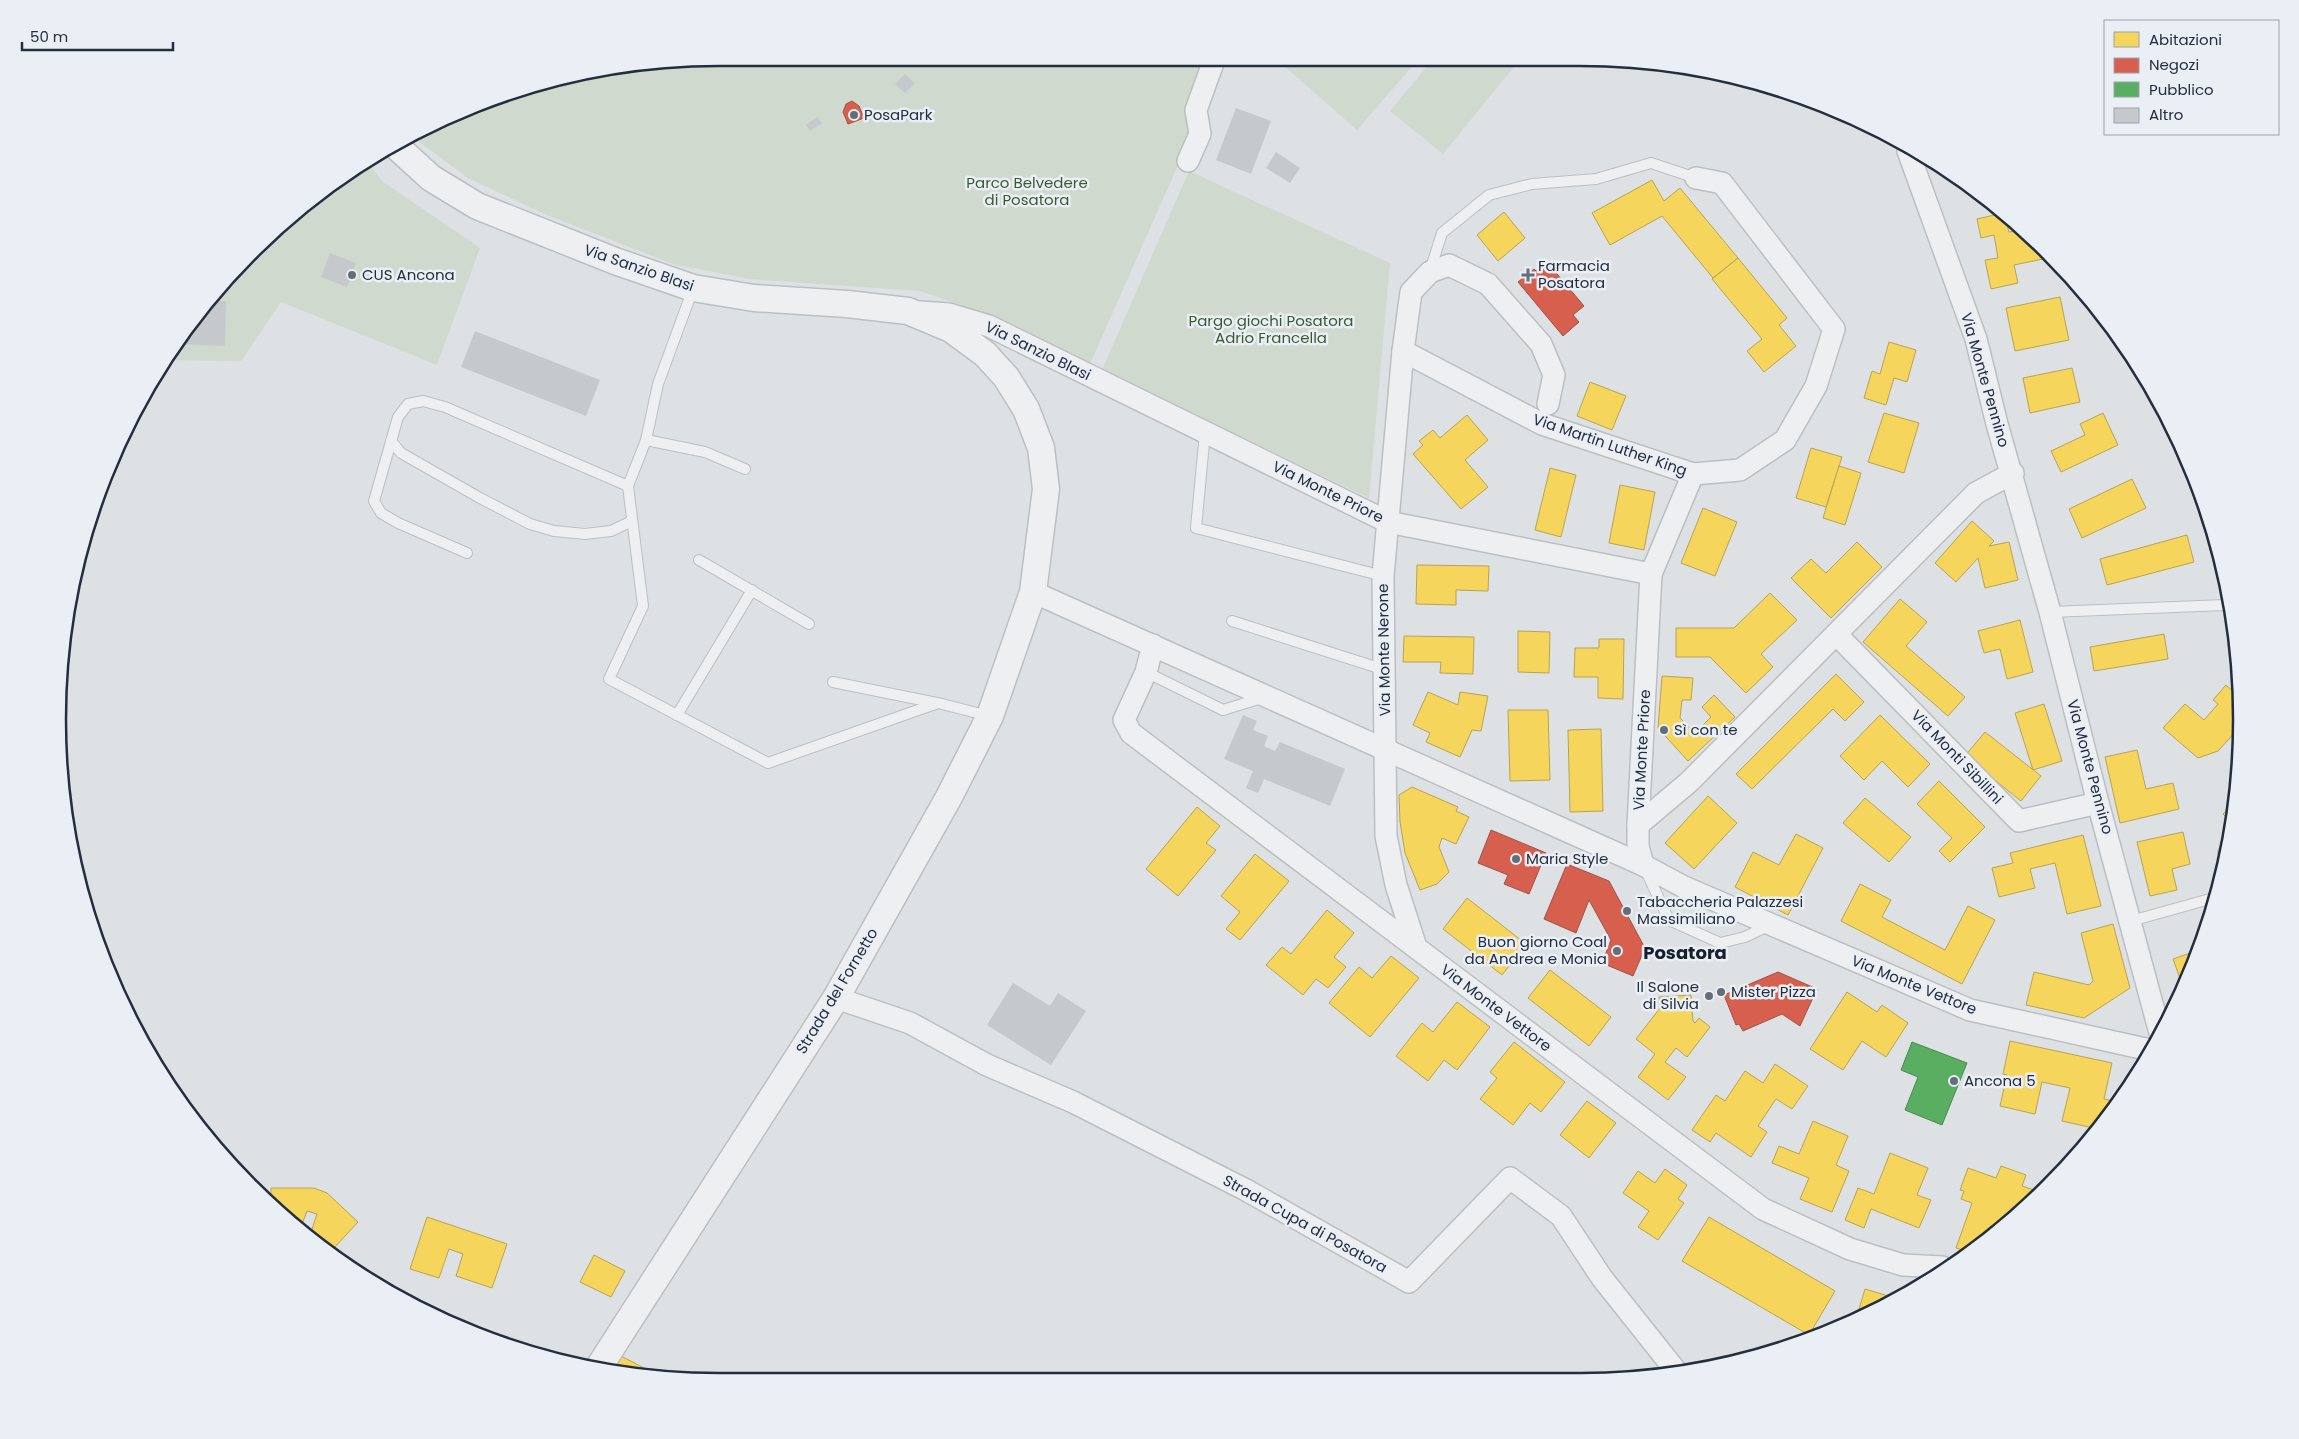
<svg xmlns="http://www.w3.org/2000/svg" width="2299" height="1439" viewBox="0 0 2299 1439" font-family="Poppins,sans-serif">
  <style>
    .green { fill: #cfd9ce }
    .homes { fill: #f6d55c; stroke: #b7a353 }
    .shops { fill: #d6604d; stroke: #a15148 }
    .public { fill: #5aae61; stroke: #4a8856 }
    .building { fill: #c6c9cc }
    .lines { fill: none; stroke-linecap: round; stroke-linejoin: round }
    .service-casing { stroke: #bcbfc2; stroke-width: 12 }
    .minor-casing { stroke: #bcbfc2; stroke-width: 24 }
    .tertiary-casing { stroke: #bcbfc2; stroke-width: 29 }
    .service { stroke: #edeff1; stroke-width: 10 }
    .minor { stroke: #edeff1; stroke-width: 21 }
    .tertiary { stroke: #edeff1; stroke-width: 26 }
    .poi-dot { fill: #656d78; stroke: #eaeff5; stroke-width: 2 }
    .labels { text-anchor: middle; stroke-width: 5; stroke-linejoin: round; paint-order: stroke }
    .poi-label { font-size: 15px; fill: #242e3e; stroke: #eaeff5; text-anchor: start }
    .park-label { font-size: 15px; fill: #395b30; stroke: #eaeff5 }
    .street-label { font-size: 15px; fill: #242e3e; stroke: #eaeff5 }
    .quarter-label { font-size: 18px; font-weight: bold; fill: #171f2f; stroke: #eaeff5 }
    .rim { fill: none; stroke: #242e3e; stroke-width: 2.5 }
  </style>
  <rect width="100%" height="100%" fill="#dee1e4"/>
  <g class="green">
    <polygon points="633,63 1203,63 1190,138 1090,364 985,313 920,291 749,279 673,264 547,215 468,178 414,138 507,93"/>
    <polygon points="1281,63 1415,63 1357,130"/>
    <polygon points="1430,63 1517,63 1443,154 1390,111"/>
    <polygon points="367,161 382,181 480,248 437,365 281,302 241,361 165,360 194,316 283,222 351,169"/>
    <polygon points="1189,171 1390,263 1369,498 1102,370"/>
  </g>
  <g class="homes">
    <polygon points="1652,180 1664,201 1680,188 1738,258 1713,278 1662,216 1610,245 1592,213"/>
    <polygon points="1504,212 1525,238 1498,261 1477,235"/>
    <polygon points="2003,213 2005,216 2009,232 2020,230 2041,249 2043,259 2014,265 2018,283 1991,289 1985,260 1998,258 1994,235 1981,238 1977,219"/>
    <polygon points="1738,258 1787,318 1779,325 1796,346 1764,372 1747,351 1762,339 1712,279"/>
    <polygon points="2060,297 2069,340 2015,351 2006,308"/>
    <polygon points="1889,342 1916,350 1907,382 1894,378 1886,405 1864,398 1872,371 1880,374"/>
    <polygon points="2072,368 2080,402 2030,413 2023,378"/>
    <polygon points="1590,382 1626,396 1612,430 1577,416"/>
    <polygon points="1884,413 1919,423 1904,473 1868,462"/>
    <polygon points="2103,413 2118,445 2061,472 2051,451 2085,435 2080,424"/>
    <polygon points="1467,415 1488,440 1465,460 1488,487 1461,509 1413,454 1423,445 1419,441 1433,430 1440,438"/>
    <polygon points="1811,448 1842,457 1826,507 1796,498"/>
    <polygon points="1839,466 1861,473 1845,525 1823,518"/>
    <polygon points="1550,468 1576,475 1561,537 1535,530"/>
    <polygon points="2132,479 2146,508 2082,538 2069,509"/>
    <polygon points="1620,485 1655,492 1644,550 1609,543"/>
    <polygon points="1703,508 1737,522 1715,576 1681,563"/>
    <polygon points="1972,521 1994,541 1989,546 2009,542 2018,580 1985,588 1978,558 1956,582 1935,563"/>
    <polygon points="2187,535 2194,562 2107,585 2100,559"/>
    <polygon points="1857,542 1882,567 1831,618 1791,578 1811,559 1826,573"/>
    <polygon points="1417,565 1489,566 1488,591 1456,590 1456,605 1416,604"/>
    <polygon points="1770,593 1797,620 1761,654 1773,667 1746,693 1710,657 1676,657 1676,628 1734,628"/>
    <polygon points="1900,599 1927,622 1906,646 1965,697 1948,716 1863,642"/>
    <polygon points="2020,620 2033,672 2007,679 2000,649 1984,653 1978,631"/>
    <polygon points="1518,631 1550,632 1549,673 1518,672"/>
    <polygon points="2164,634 2168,659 2094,671 2090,647"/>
    <polygon points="1404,636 1474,637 1473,674 1440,673 1441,662 1403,662"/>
    <polygon points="1599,639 1624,639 1623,699 1598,698 1598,677 1574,677 1575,648 1599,648"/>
    <polygon points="1836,674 1864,702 1845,721 1833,709 1752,789 1736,774"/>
    <polygon points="1662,676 1693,678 1691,700 1682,700 1680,718 1695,733 1711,717 1702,707 1714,695 1735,717 1688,761 1658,728"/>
    <polygon points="2226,685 2238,696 2239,728 2218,751 2198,758 2163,728 2185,704 2204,720 2218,704 2213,700"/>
    <polygon points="1428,692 1458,705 1460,692 1488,696 1481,731 1472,730 1460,757 1426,742 1430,733 1413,725"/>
    <polygon points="2044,704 2062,761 2033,770 2015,713"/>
    <polygon points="1508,710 1548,710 1550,780 1510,781"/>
    <polygon points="1880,715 1930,764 1908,787 1882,761 1864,780 1840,756"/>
    <polygon points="1601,729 1603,811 1570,812 1568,730"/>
    <polygon points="1985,732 2041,776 2021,801 1965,756"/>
    <polygon points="2137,750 2146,789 2173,783 2179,809 2120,823 2105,757"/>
    <polygon points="1939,781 1985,827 1950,862 1939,851 1952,838 1917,804"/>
    <polygon points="1412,787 1458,807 1456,811 1469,817 1456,844 1442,838 1439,847 1449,872 1437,884 1420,890 1405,853 1400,822 1399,795"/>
    <polygon points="1708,796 1737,823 1694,869 1665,843"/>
    <polygon points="1865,798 1911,837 1889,862 1843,823"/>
    <polygon points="2234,802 2230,821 2223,814"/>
    <polygon points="1197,807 1220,826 1206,843 1216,850 1178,896 1146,869"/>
    <polygon points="2183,832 2190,864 2172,869 2177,890 2150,896 2137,842"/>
    <polygon points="1796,834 1823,848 1788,915 1735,887 1753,852 1779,865"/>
    <polygon points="2083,835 2101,906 2067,914 2055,863 2030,869 2035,888 1999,897 1992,868 2013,863 2010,853"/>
    <polygon points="1255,854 1289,881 1240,940 1226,929 1240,912 1221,896"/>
    <polygon points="1860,884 1891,900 1882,917 1945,950 1968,906 1995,920 1962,984 1841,921"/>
    <polygon points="1467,898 1526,944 1502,975 1443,929"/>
    <polygon points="1327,910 1354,933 1334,957 1346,967 1328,988 1316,979 1303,995 1266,965 1282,947 1291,954"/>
    <polygon points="2113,924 2130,988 2084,1018 2026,1005 2034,972 2089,985 2093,981 2081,933"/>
    <polygon points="2196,951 2183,987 2173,959"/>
    <polygon points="1391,956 1419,978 1370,1037 1329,1003 1359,967 1372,978"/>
    <polygon points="1550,970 1611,1017 1589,1046 1528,998"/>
    <polygon points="1847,992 1877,1012 1882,1005 1908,1023 1886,1057 1862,1041 1843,1070 1810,1049"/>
    <polygon points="1691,995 1693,1021 1695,1023 1699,1018 1710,1027 1687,1057 1676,1048 1665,1062 1686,1077 1668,1100 1638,1077 1655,1054 1636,1039 1660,1008 1659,997"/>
    <polygon points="1457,1002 1490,1027 1457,1070 1444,1060 1428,1081 1396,1056 1422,1023 1433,1032"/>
    <polygon points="2010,1041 2112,1063 2104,1099 2118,1102 2105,1123 2098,1129 2062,1121 2070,1088 2042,1082 2035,1114 2000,1106 2007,1075 2003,1074"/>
    <polygon points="1514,1042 1565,1082 1541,1112 1530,1103 1513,1125 1480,1099 1497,1078 1490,1072"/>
    <polygon points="1775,1064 1808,1086 1792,1109 1776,1099 1758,1126 1767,1132 1751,1157 1716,1133 1710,1142 1692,1130 1716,1095 1725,1101 1745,1071 1763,1083"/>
    <polygon points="1587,1101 1616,1123 1589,1158 1560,1135"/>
    <polygon points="1813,1121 1848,1136 1836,1165 1849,1171 1832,1212 1800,1199 1809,1178 1772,1163 1779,1146 1799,1154"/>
    <polygon points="1890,1153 1928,1168 1917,1195 1931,1200 1919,1228 1871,1209 1864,1228 1845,1220 1858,1188 1874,1194"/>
    <polygon points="2001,1166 2026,1175 2022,1186 2040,1192 2016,1217 1965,1251 1956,1248 1972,1203 1961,1199 1964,1191 1960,1190 1968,1168 1996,1178"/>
    <polygon points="1665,1169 1687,1185 1678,1199 1684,1203 1658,1240 1638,1227 1649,1211 1623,1193 1638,1171 1655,1183"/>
    <polygon points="271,1188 314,1188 327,1193 358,1222 333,1249 312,1229 317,1214 307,1211 302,1224 294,1224 271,1202"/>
    <polygon points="427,1217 507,1244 492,1288 456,1276 463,1254 449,1249 439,1278 410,1269"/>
    <polygon points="1709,1217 1835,1291 1809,1335 1682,1261"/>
    <polygon points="594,1255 625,1271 611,1297 580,1282"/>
    <polygon points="1865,1289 1895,1298 1873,1313 1856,1319"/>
    <polygon points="621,1356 644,1368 639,1376 613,1370"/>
  </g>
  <g class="shops">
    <polygon points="852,101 859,106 864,118 848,124 843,112 846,104"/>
    <polygon points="1547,262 1584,306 1573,315 1579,322 1563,336 1518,282 1534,269 1536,271"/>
    <polygon points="1491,830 1546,853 1529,894 1504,884 1508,875 1478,863"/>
    <polygon points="1567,864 1609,881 1645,948 1633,976 1602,963 1611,940 1589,900 1576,933 1544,919"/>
    <polygon points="1778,972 1817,989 1800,1026 1782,1014 1743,1031 1739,1024 1736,1025 1724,995"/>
  </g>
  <polygon class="public" points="1912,1042 1967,1063 1942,1125 1905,1110 1918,1077 1901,1070"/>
  <g class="building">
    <polygon points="905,74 915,83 905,93 895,84"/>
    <polygon points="1236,108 1271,121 1251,174 1216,160"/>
    <polygon points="817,117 822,123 810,131 806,125"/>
    <polygon points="1276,152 1300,168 1290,183 1266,168"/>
    <polygon points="330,253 356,263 347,287 321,277"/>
    <polygon points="209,301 226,301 225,346 176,344 194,316"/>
    <polygon points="475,331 600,380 586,416 461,367"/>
    <polygon points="1243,715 1257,721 1253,730 1268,736 1264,746 1275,751 1280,742 1345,769 1330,806 1264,779 1258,793 1246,788 1253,771 1224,759"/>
    <polygon points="1013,983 1050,1006 1058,993 1086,1011 1051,1065 987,1025"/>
  </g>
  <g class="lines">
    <g class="service-casing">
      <g id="service">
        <polyline points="1430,271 1442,233 1489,195 1532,184 1596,179 1651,163 1696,178"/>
        <polyline points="693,289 658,384 646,440 628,486 643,606 609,679 768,763 938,703 989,716"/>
        <polyline points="1205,432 1196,528 1383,576"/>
        <polyline points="646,440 705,452 745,469"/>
        <polyline points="391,441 401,453 480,498 530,524 554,531 585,534 611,531 632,521"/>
        <polyline points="467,553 398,523 381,513 374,501 398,417 408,404 423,401 445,407 628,486"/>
        <polyline points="699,560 809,624"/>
        <polyline points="2050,612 2225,605"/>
        <polyline points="1232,621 1385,670"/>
        <polyline points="1146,672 1223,710 1265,697"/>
        <polyline points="833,682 937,703"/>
        <polyline points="677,715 752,590"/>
        <polyline points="2225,857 2223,852 2226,849"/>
        <polyline points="1645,869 1669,920 1720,943 1745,937 1770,925"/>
        <polyline points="2131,921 2217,897"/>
      </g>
    </g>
    <g class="minor-casing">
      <g id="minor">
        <polyline points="1908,151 1976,339 1997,424 2050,612 2098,803 2160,1033"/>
        <polyline points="1188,161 1200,134 1196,110 1213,63"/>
        <polyline points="920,312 949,314 989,326 1388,522 1651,574 1638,825 1638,846 1643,865"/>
        <polyline points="1403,351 1383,576 1386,836 1396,885 1416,947"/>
        <polyline points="1548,404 1554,375 1541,344 1488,284 1449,265 1430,272 1411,292 1403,351 1542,424 1693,474 1740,470 1785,440 1816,386 1834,329 1722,183 1696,178"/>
        <polyline points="1651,574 1693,474"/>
        <polyline points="1033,592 1643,865 1684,887 1970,1010 2150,1050"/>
        <polyline points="1837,635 2019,821 2098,803"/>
        <polyline points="1153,645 1146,672 1124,720 1131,733 1763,1209 1850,1249 1903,1265 1942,1267"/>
        <polyline points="1638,825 1689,782 1976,493 2013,473"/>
        <polyline points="836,998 910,1023 987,1065 1073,1102 1246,1190 1409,1282 1510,1178 1561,1216 1602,1278 1676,1371"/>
      </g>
    </g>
    <g class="tertiary-casing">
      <polyline id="tertiary" points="397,147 431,178 477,206 615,261 693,288 754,298 847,304 908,311 951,329 985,354 1006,377 1026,409 1041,448 1046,489 1033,592 990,716 949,797 836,998 599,1367"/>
    </g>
    <use href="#service" class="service"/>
    <use href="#minor" class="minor"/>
    <use href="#tertiary" class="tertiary"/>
  </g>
  <g class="poi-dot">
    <circle cx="854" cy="115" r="5"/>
    <circle cx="352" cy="275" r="5"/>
    <path d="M1525.5 267.5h5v5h5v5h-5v5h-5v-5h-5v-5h5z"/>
    <circle cx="1664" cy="730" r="5"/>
    <circle cx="1516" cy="859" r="5"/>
    <circle cx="1627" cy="911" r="5"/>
    <circle cx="1617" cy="951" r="5"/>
    <circle cx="1721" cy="992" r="5"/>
    <circle cx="1709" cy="996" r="5"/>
    <circle cx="1954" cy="1081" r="5"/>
  </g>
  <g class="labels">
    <g class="poi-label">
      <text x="864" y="120">PosaPark</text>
      <text x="1538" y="271">Farmacia<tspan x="1538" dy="17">Posatora</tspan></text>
      <text x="362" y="280">CUS Ancona</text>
      <text x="1674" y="735">Sì con te</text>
      <text x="1526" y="864">Maria Style</text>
      <text x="1637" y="907">Tabaccheria Palazzesi<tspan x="1637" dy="17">Massimiliano</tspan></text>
      <text x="1607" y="947" text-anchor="end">Buon giorno Coal<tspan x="1607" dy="17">da Andrea e Monia</tspan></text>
      <text x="1699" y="992" text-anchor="end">Il Salone<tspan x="1699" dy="17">di Silvia</tspan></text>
      <text x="1731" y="997">Mister Pizza</text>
      <text x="1964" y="1086">Ancona 5</text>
    </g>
    <g class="park-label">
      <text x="1027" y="188">Parco Belvedere<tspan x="1027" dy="17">di Posatora</tspan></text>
      <text x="1271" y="326">Pargo giochi Posatora<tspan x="1271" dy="17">Adrio Francella</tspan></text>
    </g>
    <g class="street-label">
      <text transform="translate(639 268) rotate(19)" y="5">Via Sanzio Blasi</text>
      <text transform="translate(1038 351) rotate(26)" y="5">Via Sanzio Blasi</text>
      <text transform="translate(1985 380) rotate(74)" y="5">Via Monte Pennino</text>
      <text transform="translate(1610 445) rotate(19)" y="5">Via Martin Luther King</text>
      <text transform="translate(1328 492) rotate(26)" y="5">Via Monte Priore</text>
      <text transform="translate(1384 650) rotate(-91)" y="5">Via Monte Nerone</text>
      <text transform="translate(1642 750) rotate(-87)" y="5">Via Monte Priore</text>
      <text transform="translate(1957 757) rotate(46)" y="5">Via Monti Sibillini</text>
      <text transform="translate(2090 767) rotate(75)" y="5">Via Monte Pennino</text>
      <text transform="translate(1914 985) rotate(22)" y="5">Via Monte Vettore</text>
      <text transform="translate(837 991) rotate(-59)" y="5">Strada del Fornetto</text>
      <text transform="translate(1496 1008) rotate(37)" y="5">Via Monte Vettore</text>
      <text transform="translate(1305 1224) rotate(29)" y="5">Strada Cupa di Posatora</text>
    </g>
    <g class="quarter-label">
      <text x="1685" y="959">Posatora</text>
    </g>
  </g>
  <path d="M0 0H2299V1439H0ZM719 66H1580A653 653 0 0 1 2233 719V720A653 653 0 0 1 1580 1373H719A653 653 0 0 1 66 720V719A653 653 0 0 1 719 66Z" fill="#eaeff5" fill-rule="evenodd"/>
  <path class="rim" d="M719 66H1580A653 653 0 0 1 2233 719V720A653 653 0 0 1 1580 1373H719A653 653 0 0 1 66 720V719A653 653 0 0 1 719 66Z"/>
  <rect x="2104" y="20" width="175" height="115" fill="#eaeff5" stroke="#9ba2ac"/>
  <rect x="2114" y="32" width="25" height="15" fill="#f6d55c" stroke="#9ba2ac"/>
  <text x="2149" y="45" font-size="15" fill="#242e3e">Abitazioni</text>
  <rect x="2114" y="58" width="25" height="15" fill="#d6604d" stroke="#9ba2ac"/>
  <text x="2149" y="70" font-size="15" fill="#242e3e">Negozi</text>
  <rect x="2114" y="82" width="25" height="15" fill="#5aae61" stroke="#9ba2ac"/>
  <text x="2149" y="95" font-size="15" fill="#242e3e">Pubblico</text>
  <rect x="2114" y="108" width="25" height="15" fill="#c6c9cc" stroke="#9ba2ac"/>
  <text x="2149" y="120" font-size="15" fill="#242e3e">Altro</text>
  <path d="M22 42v8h151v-8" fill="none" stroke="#242e3e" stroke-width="2.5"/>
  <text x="30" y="42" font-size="15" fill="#242e3e" stroke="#eaeff5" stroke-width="4" paint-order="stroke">50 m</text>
</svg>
